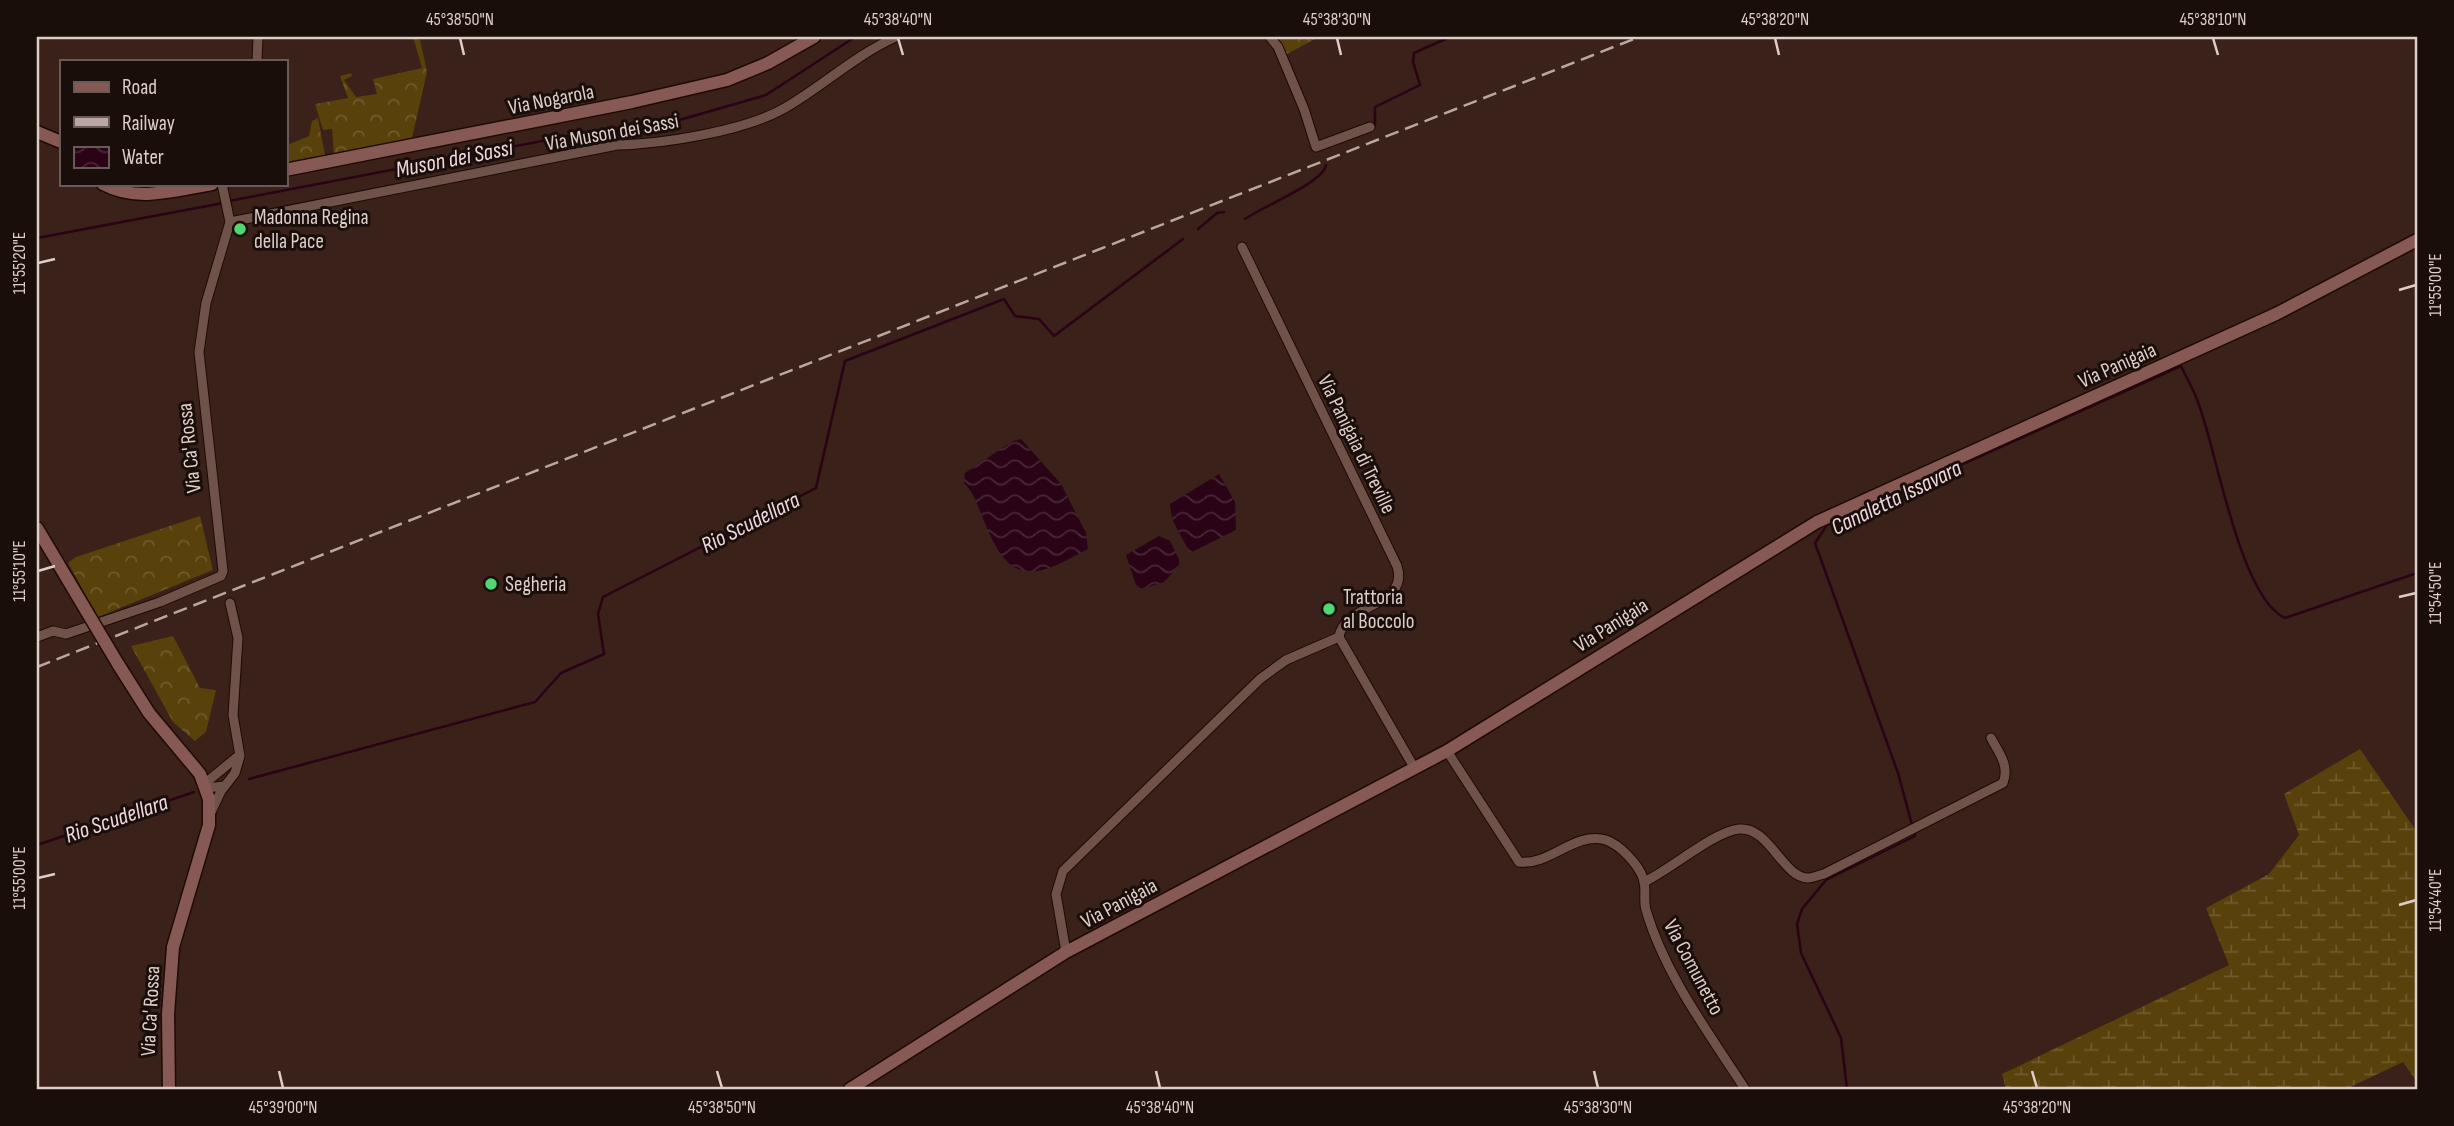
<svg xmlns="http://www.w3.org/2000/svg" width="2454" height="1126" viewBox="0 0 2454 1126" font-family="'Sofia Sans Condensed',sans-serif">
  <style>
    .forest { fill: url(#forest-crowns) }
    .wetland { fill: url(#wetland-marsh) }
    .water { fill: url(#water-waves) }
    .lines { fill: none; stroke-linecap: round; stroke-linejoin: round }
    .stream { stroke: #2a0316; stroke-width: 2.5 }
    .street-casing { stroke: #200a04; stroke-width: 11 }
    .secondary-casing { stroke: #200a04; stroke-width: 15 }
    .street { stroke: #6f534a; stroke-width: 9 }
    .secondary { stroke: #875954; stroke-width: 12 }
    .rail { stroke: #baa7a1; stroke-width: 2.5; stroke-dasharray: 14 7; stroke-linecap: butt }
    .secondary-bridge-casing { stroke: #200a04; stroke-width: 15; stroke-linecap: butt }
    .secondary-bridge { stroke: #875954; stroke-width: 12 }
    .ticks { fill: none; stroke: #decdc8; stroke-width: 2.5 }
    .poi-dot { fill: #51d674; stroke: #190e0a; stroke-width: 2.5 }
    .labels { text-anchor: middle; stroke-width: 6; stroke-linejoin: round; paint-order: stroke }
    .street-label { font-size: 21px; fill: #decdc8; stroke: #190e0a }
    .poi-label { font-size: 21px; fill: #decdc8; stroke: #190e0a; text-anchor: start }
    .water-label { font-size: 23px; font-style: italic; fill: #f0d8e0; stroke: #190e0a }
    .neatline { fill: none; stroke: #decdc8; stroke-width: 2.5 }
    .ticks-label { font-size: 18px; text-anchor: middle; fill: #decdc8 }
  </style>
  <defs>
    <pattern id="forest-crowns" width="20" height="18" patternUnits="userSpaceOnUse" patternTransform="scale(1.75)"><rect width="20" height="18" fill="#58410b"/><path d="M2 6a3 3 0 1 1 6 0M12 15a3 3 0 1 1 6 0" fill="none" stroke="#705b2d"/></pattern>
    <pattern id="wetland-marsh" width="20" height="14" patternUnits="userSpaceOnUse" patternTransform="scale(1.75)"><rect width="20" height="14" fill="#58410b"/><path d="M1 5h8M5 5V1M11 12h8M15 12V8" fill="none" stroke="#705b2d"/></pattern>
    <pattern id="water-waves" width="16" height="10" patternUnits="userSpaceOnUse" patternTransform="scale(1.75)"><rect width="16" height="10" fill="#2a0316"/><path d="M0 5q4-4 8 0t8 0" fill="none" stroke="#482736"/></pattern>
  </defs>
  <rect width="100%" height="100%" fill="#3a2119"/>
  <g class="forest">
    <polygon points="413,37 420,40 427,72 412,138 334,155 332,129 323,130 315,104 348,98 340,76 351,73 352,76 344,80 356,97 377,94 373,79 422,68"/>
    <polygon points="1275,37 1319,37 1287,54"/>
    <polygon points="318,118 325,155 285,162 285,146 309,136 312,121"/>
    <polygon points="200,516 213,570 98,617 68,563 76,557"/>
    <polygon points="173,636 200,688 216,690 206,732 195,741 173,722 131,646"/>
  </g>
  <polygon class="wetland" points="2360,749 2417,832 2417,1082 2403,1062 2346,1089 2006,1089 2002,1074 2229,965 2206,908 2269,874 2299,835 2284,794"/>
  <g class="water">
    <path d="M1021,439L1061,484L1086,533L1088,549C1035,578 1011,589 984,521C978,507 975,494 964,483L965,473L1013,441Z"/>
    <polygon points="1219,474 1235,502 1236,530 1190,553 1172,519 1170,504"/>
    <polygon points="1159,536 1170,541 1179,559 1179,566 1164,582 1142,589 1136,585 1126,555"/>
  </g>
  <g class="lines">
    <g class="stream">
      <polyline points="1375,125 1375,107 1420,85 1413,62 1414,53 1450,37"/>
      <polyline points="229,201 584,133 683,119 766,95 855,37"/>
      <path d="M1245,219C1263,206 1323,183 1326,165"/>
      <polyline points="1198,229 1217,213 1224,212"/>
      <polyline points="37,238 223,203"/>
      <polyline points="249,779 535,702 561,673 604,654 598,614 603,597 816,488 845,361 1004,299 1015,316 1039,319 1054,336 1183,239"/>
      <polyline points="37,845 194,792"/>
      <path d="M1847,1089L1841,1038L1801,953L1797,924L1802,909L1826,880L1915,836L1898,773L1815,543L1827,525L2181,366C2187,379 2195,392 2199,405C2217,453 2240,597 2285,618L2417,573"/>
    </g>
    <g class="street-casing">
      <g id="street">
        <polyline points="1270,37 1278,47 1304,109 1316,147 1370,127"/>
        <polyline points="257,61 258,37"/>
        <path d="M230,222L617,145C663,144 744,131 783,109C822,87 855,55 896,37"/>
        <path d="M1242,247L1397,566C1410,607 1344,603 1339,637L1415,769"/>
        <polyline points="37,637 53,631 66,634 160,602 221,576 223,571 199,352 206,303 230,222 222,184"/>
        <path d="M1447,751L1519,862C1550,866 1574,831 1606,840C1620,845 1638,864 1643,878C1647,888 1643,900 1646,910C1665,975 1709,1033 1745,1089"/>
        <polyline points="224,786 206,788 209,780 237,757"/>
        <polyline points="211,812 221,791 235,773 240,756 233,715 238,638 230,603"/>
        <path d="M1644,882C1670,870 1713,832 1739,829C1769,826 1783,878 1808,878C1813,878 1819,875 1824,874L2003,783C2010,766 1999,753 1991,738"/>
        <polyline points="1066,952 1056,894 1063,871 1260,679 1286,660 1339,637"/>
      </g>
    </g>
    <g class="secondary-casing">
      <g id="secondary">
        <polyline points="37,132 61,142"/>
        <polyline points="285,170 632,102 727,80 768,63 814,37"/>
        <path d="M103,184C138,203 175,190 212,184"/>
        <polyline points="37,528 87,612"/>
        <polyline points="118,664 149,713 200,774 209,799 209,825 173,947 168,1014 169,1089"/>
        <polyline points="850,1089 1066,952 1447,751 1817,522 2276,314 2417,240"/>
      </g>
    </g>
    <use href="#street" class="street"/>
    <use href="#secondary" class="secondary"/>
    <polyline class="rail" points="37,667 1639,37"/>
    <g class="secondary-bridge-casing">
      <polyline id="secondary-bridge" points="87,612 118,664"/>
    </g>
    <use href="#secondary-bridge" class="secondary-bridge"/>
  </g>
  <path class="ticks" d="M460,38L464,55M898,38L903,55M1337,38L1341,55M1775,38L1779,55M2213,38L2218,55M38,263L55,259M2399,290L2416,285M38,571L55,566M2399,597L2416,593M38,878L55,874M2399,905L2416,900M279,1071L283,1088M717,1071L722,1088M1156,1071L1160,1088M1594,1071L1598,1088M2032,1071L2037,1088"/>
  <g class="poi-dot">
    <circle cx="240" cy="229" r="7"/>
    <circle cx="491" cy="584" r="7"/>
    <circle cx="1329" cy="609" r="7"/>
  </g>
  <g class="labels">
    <g class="street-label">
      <text transform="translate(551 99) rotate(-11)" y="7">Via Nogarola</text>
      <text transform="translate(612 132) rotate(-10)" y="7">Via Muson dei Sassi</text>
      <text transform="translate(2117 365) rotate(-24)" y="7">Via Panigaia</text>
      <text transform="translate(1357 444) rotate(64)" y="7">Via Panigaia di Treville</text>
      <text transform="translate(189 448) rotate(-96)" y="7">Via Ca' Rossa</text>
      <text transform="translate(1611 625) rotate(-32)" y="7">Via Panigaia</text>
      <text transform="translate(1119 903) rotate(-28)" y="7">Via Panigaia</text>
      <text transform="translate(1694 967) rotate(62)" y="7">Via Comunetto</text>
      <text transform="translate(150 1011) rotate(-87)" y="7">Via Ca' Rossa</text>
    </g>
    <g class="poi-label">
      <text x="254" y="224">Madonna Regina<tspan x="254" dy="24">della Pace</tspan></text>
      <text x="505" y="591">Segheria</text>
      <text x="1343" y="604">Trattoria<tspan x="1343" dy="24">al Boccolo</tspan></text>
    </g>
    <g class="water-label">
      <text transform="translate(454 158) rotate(-11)" y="8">Muson dei Sassi</text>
      <text transform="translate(1896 497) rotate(-26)" y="8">Canaletta Issavara</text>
      <text transform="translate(750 522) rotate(-27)" y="8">Rio Scudellara</text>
      <text transform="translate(116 818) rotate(-19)" y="8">Rio Scudellara</text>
    </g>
  </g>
  <rect width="2454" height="1126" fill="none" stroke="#190e0a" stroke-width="77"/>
  <rect x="60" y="60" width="228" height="126" fill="#190e0a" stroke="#685a56" stroke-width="2"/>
  <rect x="74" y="82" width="35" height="10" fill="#875954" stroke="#685a56" stroke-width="2"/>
  <text x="122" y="94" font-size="21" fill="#decdc8">Road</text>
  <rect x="74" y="117" width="35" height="10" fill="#baa7a1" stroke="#685a56" stroke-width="2"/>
  <text x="122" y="130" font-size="21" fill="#decdc8">Railway</text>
  <rect x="74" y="147" width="35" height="21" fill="url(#water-waves)" stroke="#685a56" stroke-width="2"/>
  <text x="122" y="164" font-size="21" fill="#decdc8">Water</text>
  <rect x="38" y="38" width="2378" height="1050" class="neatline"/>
  <g class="ticks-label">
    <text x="460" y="25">45°38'50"N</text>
    <text x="898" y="25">45°38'40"N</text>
    <text x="1337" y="25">45°38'30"N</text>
    <text x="1775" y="25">45°38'20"N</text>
    <text x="2213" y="25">45°38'10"N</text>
    <text transform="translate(19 263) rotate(-90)" y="6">11°55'20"E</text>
    <text transform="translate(2435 285) rotate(-90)" y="6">11°55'00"E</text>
    <text transform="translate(19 571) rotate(-90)" y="6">11°55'10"E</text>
    <text transform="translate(2435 593) rotate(-90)" y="6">11°54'50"E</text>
    <text transform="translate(19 878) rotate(-90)" y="6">11°55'00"E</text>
    <text transform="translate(2435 900) rotate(-90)" y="6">11°54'40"E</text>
    <text x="283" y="1113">45°39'00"N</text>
    <text x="722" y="1113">45°38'50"N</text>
    <text x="1160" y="1113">45°38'40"N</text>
    <text x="1598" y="1113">45°38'30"N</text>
    <text x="2037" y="1113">45°38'20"N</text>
  </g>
</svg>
